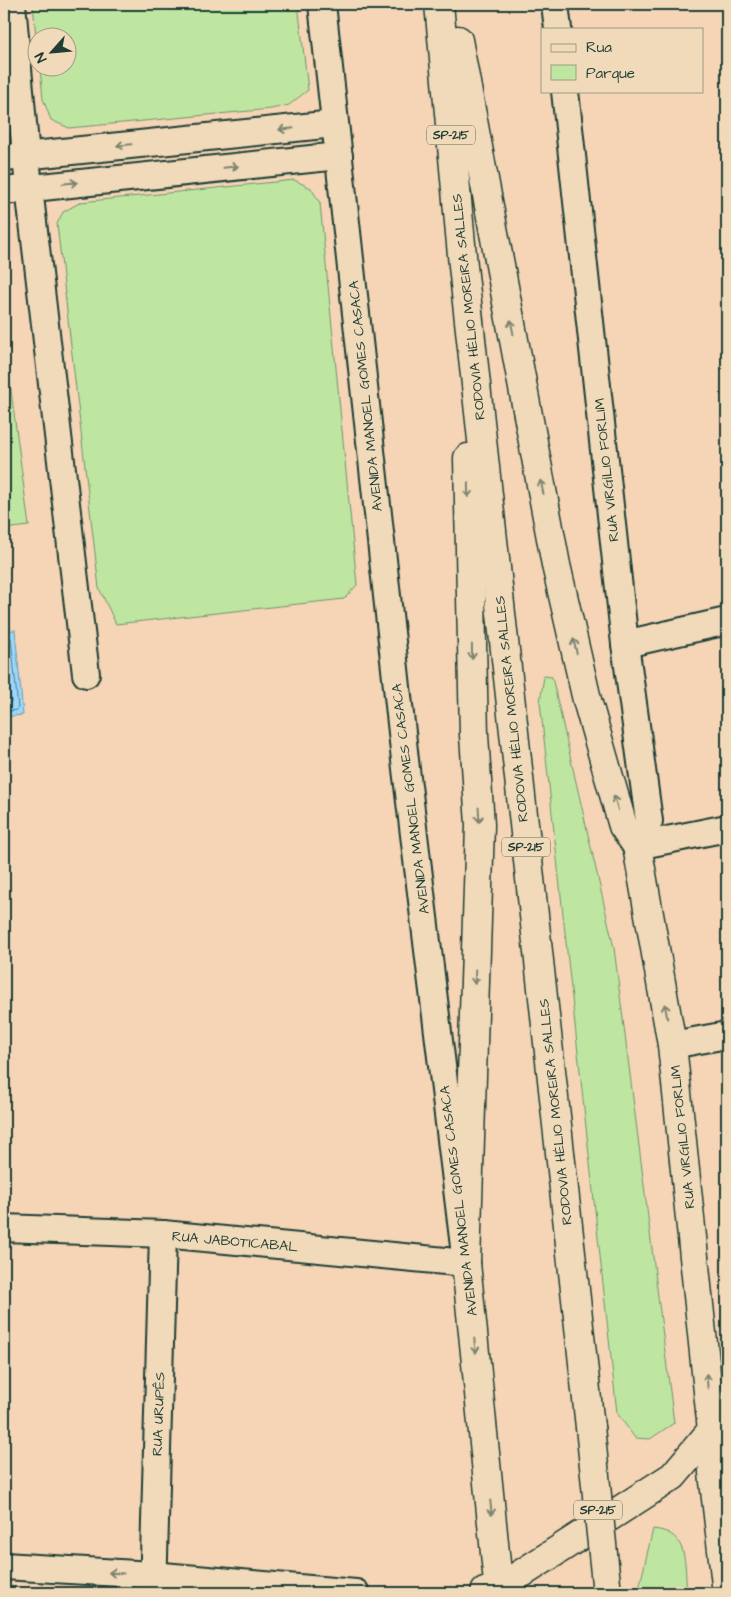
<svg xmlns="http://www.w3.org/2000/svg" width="731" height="1597" viewBox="0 0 731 1597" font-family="'Architects Daughter',sans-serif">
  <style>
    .green { fill: #bfe6a1; stroke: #6f926a }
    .water { fill: #9bd7fc; stroke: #6999ac }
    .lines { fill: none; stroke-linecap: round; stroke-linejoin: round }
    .shore { stroke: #517b84; stroke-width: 1 }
    .street-casing { stroke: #1f3d34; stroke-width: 30 }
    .secondary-casing { stroke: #1f3d34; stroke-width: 31 }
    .primary-casing { stroke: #1f3d34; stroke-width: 31 }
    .street { stroke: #f1dab9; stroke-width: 26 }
    .secondary { stroke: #f1dab9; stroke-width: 28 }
    .primary { stroke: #f1dab9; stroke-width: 28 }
    .primary-bridge-casing { stroke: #1f3d34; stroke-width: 31; stroke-linecap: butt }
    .primary-bridge { stroke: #f1dab9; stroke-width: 28 }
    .oneway { stroke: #7d8470 }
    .labels { text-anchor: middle; stroke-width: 4.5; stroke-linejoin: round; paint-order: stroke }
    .shield { fill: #f1dab9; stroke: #5e6c5c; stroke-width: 1 }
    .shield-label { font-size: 12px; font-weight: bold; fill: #1f3d34 }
    .street-label { font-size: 14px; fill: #1f3d34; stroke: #f1dab9 }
  </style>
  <rect width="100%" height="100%" fill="#f5d5b6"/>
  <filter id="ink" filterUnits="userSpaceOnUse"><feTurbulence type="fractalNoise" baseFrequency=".02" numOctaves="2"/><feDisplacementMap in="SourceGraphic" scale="10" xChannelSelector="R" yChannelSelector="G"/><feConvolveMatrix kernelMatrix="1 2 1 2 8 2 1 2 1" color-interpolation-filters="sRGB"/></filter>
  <g filter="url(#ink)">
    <g class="green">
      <polygon points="33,4 298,4 308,90 289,105 271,109 69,128 51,120 43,99 40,68 68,68 68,38 38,38 37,47"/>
      <polygon points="294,180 311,188 320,203 357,585 344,599 116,624 99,588 57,224 63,212 81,202"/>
      <polygon points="4,338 29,526 4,529"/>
      <polygon points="544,676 552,677 614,948 674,1423 650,1439 635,1438 617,1413 540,702"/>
      <path d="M653,1529C690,1532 684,1564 687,1593H638Z"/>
    </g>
    <polygon class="water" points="15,630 23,715 4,717 4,631"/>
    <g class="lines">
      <g class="shore">
        <polyline points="4,636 11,638 18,708 16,710 4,712"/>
        <polyline points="4,642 11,702 4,705"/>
      </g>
      <g class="street-casing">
        <g id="street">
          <polyline points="12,4 29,188 86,674"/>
          <polyline points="555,4 558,29"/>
          <polyline points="565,91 625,644 649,821 637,846"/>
          <polyline points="4,158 334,124"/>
          <polyline points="4,191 339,156"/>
          <polyline points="625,644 727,621"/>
          <polyline points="637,846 727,828"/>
          <polyline points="672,1045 727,1035"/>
          <polyline points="4,1228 163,1234 466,1263 406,769 322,4"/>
          <polyline points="4,1566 152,1575 356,1593"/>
          <polyline points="153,1593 163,1234"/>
        </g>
      </g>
      <g class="secondary-casing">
        <g id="secondary">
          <polyline points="637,846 672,1045 712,1430 713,1473 727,1593"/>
          <polyline points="466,1263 499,1593"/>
          <polyline points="485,1592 499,1588 673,1476 712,1430 719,1427"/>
        </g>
      </g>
      <g class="primary-casing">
        <g id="primary">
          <polyline points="439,4 463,266 590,1427"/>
          <polyline points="458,40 556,565 587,700 623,826 637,846"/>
          <polyline points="466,1263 480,825 474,735 468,458"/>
        </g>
      </g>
      <use href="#street" class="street"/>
      <use href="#secondary" class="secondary"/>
      <use href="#primary" class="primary"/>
      <g class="primary-bridge-casing">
        <polyline id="primary-bridge" points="590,1427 607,1593"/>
      </g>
      <use href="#primary-bridge" class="primary-bridge"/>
    </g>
    <defs><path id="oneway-shaft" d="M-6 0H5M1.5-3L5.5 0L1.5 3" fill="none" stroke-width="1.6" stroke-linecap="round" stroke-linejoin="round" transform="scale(1.25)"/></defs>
    <g class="oneway">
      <use href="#oneway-shaft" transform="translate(286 129) rotate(174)"/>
      <use href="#oneway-shaft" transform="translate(124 145) rotate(174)"/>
      <use href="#oneway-shaft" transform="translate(231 167) rotate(-6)"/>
      <use href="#oneway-shaft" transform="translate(70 183) rotate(-6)"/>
      <use href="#oneway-shaft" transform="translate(512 327) rotate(-101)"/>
      <use href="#oneway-shaft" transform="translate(542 487) rotate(-101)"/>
      <use href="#oneway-shaft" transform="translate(468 490) rotate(89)"/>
      <use href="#oneway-shaft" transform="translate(575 646) rotate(-103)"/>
      <use href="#oneway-shaft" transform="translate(472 652) rotate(89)"/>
      <use href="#oneway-shaft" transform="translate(616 803) rotate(-106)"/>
      <use href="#oneway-shaft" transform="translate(479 815) rotate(87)"/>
      <use href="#oneway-shaft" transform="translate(475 977) rotate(92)"/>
      <use href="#oneway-shaft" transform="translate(666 1011) rotate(-100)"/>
      <use href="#oneway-shaft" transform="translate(475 1346) rotate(84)"/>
      <use href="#oneway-shaft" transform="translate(707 1381) rotate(-96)"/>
      <use href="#oneway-shaft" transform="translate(491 1508) rotate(84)"/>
      <use href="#oneway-shaft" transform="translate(116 1573) rotate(-177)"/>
    </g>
  </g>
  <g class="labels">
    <g class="shield">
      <rect x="427" y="125.5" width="48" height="19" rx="4"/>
      <rect x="502" y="837.5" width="48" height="19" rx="4"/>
      <rect x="574" y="1500.5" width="48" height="19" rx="4"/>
    </g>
    <g class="shield-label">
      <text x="451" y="139">SP-215</text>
      <text x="526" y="851">SP-215</text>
      <text x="598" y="1514">SP-215</text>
    </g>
    <g class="street-label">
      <text transform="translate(468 307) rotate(-96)" y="5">RODOVIA HÉLIO MOREIRA SALLES</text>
      <text transform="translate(365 396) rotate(-96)" y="5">AVENIDA MANOEL GOMES CASACA</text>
      <text transform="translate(606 470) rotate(-96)" y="5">RUA VIRGÍLIO FORLIM</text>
      <text transform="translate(511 709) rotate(-96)" y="5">RODOVIA HÉLIO MOREIRA SALLES</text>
      <text transform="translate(410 799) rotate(-97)" y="5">AVENIDA MANOEL GOMES CASACA</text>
      <text transform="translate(555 1112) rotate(-96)" y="5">RODOVIA HÉLIO MOREIRA SALLES</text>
      <text transform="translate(682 1137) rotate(-96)" y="5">RUA VIRGILIO FORLIM</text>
      <text transform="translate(458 1201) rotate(-97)" y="5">AVENIDA MANOEL GOMES CASACA</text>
      <text transform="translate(235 1241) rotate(5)" y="5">RUA JABOTICABAL</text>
      <text transform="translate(158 1414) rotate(-88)" y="5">RUA URUPÊS</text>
    </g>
  </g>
  <rect width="731" height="1597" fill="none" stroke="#f1dab9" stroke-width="20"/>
  <rect x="10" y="10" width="711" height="1577" fill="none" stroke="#1f3d34" stroke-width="2" filter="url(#ink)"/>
  <rect x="541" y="28" width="162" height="65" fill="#f1dab9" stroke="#9d9b84"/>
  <rect x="551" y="44" width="25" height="8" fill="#f1dab9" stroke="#9d9b84"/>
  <text x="586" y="52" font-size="15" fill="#1f3d34">Rua</text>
  <rect x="551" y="65" width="25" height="15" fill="#bfe6a1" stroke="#9d9b84"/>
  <text x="586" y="78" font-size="15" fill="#1f3d34">Parque</text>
  <g transform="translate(52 52) rotate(243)"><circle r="24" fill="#f1dab9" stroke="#9d9b84"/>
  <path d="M0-4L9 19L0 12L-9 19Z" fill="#1f3d34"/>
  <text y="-8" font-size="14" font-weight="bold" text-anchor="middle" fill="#1f3d34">N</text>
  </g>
</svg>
